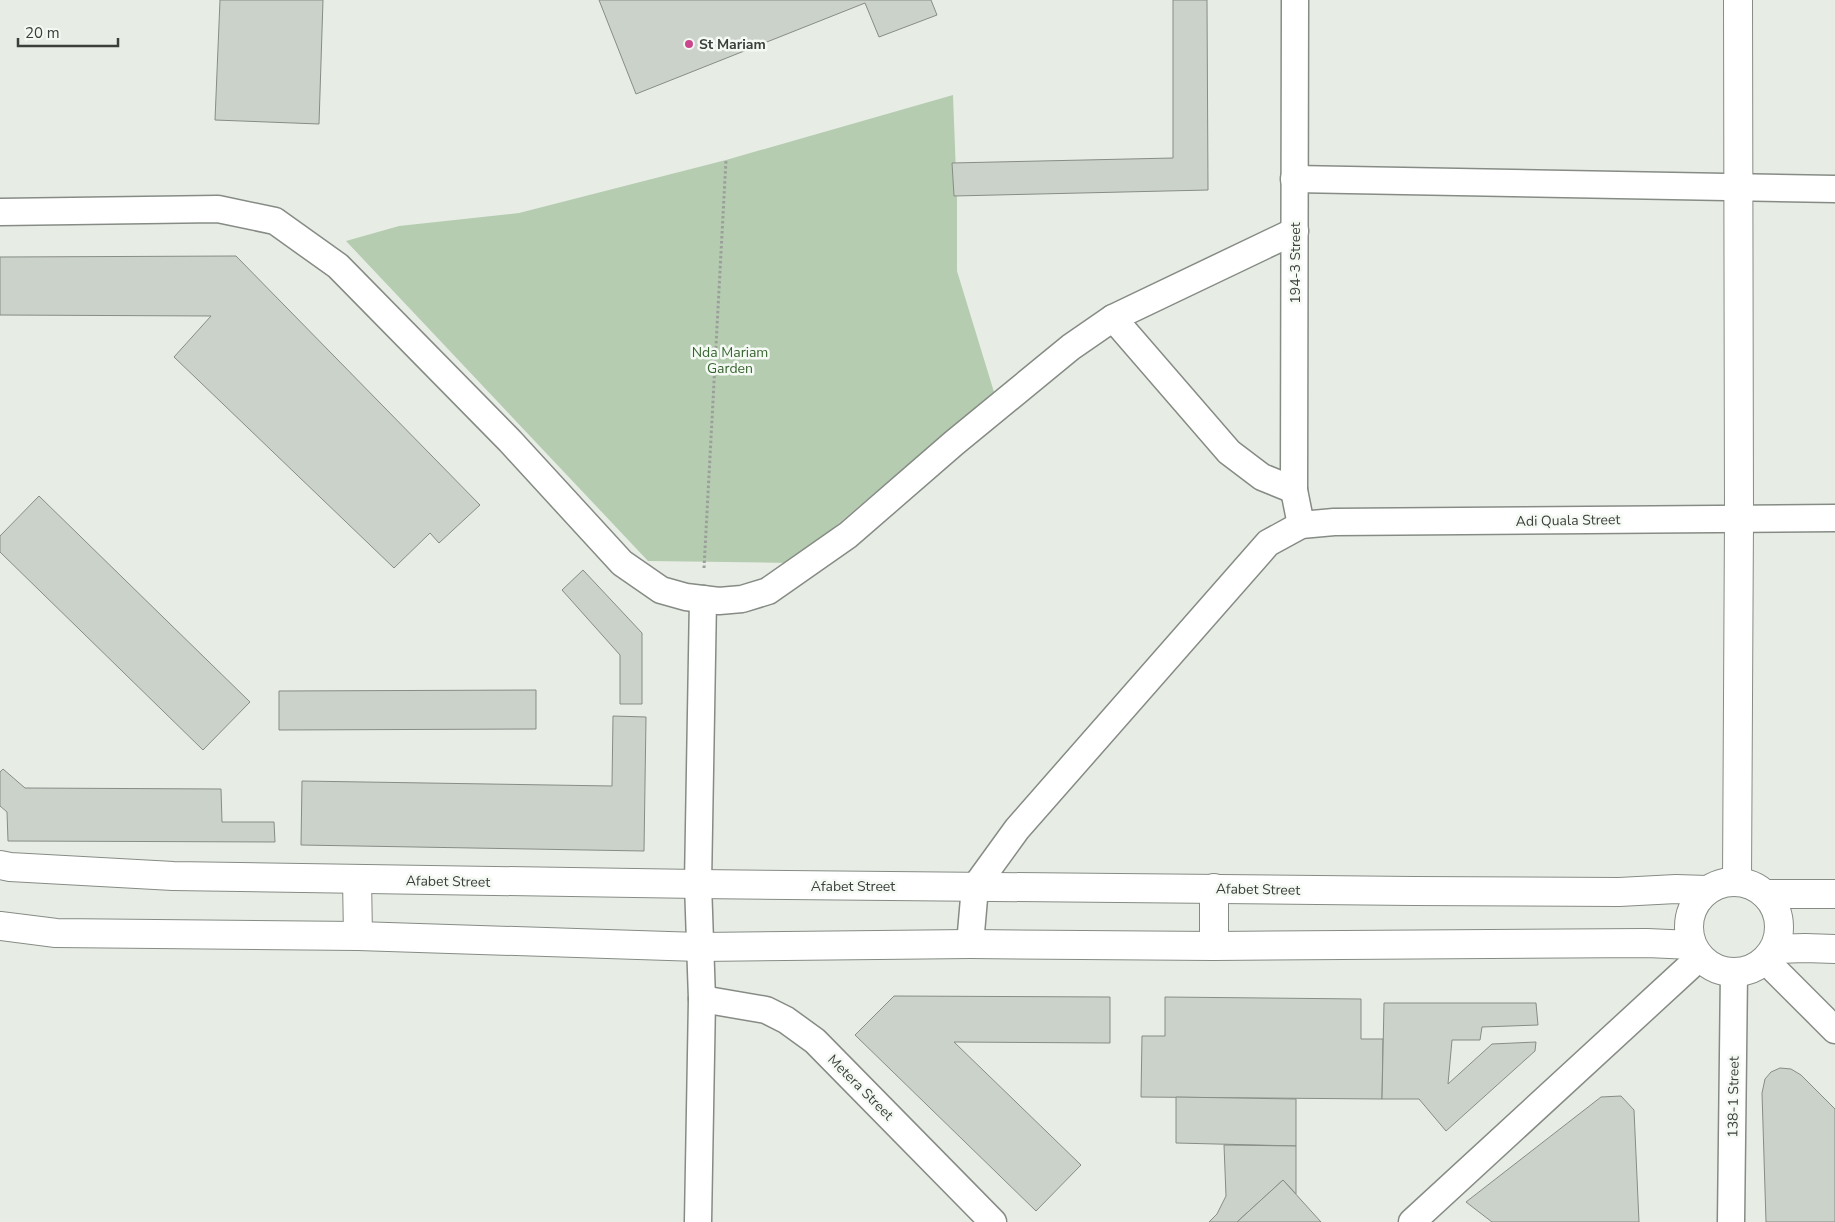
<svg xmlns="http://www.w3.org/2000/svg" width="1835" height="1222" viewBox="0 0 1835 1222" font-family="'Nunito Sans',sans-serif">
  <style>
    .green { fill: #b5ccb1 }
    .building { fill: #cbd2ca; stroke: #878d86 }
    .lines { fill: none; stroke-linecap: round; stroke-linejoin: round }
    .street-casing { stroke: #868c85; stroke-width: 29 }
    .secondary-casing { stroke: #868c85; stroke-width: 30 }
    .highway-casing { stroke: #868c85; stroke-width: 30 }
    .path { stroke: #9b9f99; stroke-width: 3; stroke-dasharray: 2.5 2.5; stroke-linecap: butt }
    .street { stroke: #fff; stroke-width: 26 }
    .secondary { stroke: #fff; stroke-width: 28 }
    .highway { stroke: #fff; stroke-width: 28 }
    .poi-dot { fill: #cb478d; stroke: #f4faf3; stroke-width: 2 }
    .labels { text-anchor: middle; stroke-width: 5; stroke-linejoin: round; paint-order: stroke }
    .poi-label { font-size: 14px; font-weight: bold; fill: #3b3e3b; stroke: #f4faf3; text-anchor: start }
    .street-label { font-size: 14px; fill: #3b3e3b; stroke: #f4faf3 }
    .park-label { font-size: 14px; fill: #386431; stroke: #f4faf3 }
  </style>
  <rect width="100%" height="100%" fill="#e7ede5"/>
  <polygon class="green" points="953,95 957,200 957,271 994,392 792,563 648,561 346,241 399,226 519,213 726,160"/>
  <g class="building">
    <polygon points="220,0 323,0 319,124 215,120"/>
    <polygon points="599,0 931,0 937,15 879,37 865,3 636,94"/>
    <polygon points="1173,0 1207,0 1208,190 954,196 952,163 1173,158"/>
    <polygon points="236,256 480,505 439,543 430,533 394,568 174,357 211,316 0,315 0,257"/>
    <polygon points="39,496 250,702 203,750 0,552 0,536"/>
    <polygon points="583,570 642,633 642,704 620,704 620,655 562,590"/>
    <polygon points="536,690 536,729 279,730 279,691"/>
    <polygon points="613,716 646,717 644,851 301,845 302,781 612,786"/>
    <polygon points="3,769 25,788 221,789 222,822 274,822 275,842 8,841 7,812 0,806 0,772"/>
    <polygon points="894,996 1110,997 1110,1043 954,1042 1081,1165 1036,1211 855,1035"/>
    <polygon points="1165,997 1361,999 1361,1039 1383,1039 1382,1099 1141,1097 1142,1036 1165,1036"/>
    <polygon points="1384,1003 1536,1003 1538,1025 1482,1027 1480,1040 1452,1040 1448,1084 1492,1044 1536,1042 1535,1051 1446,1131 1419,1099 1382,1099"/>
    <polygon points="1780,1068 1791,1069 1801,1075 1835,1109 1835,1222 1766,1222 1762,1093 1765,1079 1771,1072"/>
    <polygon points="1621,1096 1634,1110 1639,1222 1492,1222 1466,1202 1601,1097"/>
    <polygon points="1176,1097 1296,1099 1296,1146 1176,1143"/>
    <polygon points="1224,1145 1296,1146 1296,1194 1283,1180 1237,1222 1209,1222 1217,1214 1226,1196"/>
    <polygon points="1283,1180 1321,1222 1237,1222"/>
  </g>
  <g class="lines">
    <g class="street-casing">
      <g id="street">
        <polyline points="1295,0 1294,490 1301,525"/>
        <polyline points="1294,179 1835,189"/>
        <polyline points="0,212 218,209 275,221 338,266 510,441 622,563 661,590 686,597 719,601 742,599 768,591 848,535 954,443 1071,347 1113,318 1295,231"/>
        <polyline points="1113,318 1229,452 1262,477 1294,490"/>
        <polyline points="970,944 975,887 1017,829 1268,543 1301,525 1334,522 1835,518"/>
        <polyline points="1766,961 1835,1030"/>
        <polyline points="702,999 766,1010 786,1020 815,1041 993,1222"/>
        <polyline points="698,1222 702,999 698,884 703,599"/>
        <polyline points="1412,1222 1700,957"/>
        <polyline points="1731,1222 1734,972"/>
      </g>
    </g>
    <g class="secondary-casing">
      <polyline id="secondary" points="1737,882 1739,518 1738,0"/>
    </g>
    <g class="highway-casing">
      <g id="highway">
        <polyline points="0,865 10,867 173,876 698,884 1413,891 1619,892 1676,889 1707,890"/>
        <polyline points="357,879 358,936"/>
        <circle cx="1734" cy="927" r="45"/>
        <polyline points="1765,894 1835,894"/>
        <polyline points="0,926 56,933 358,936 699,947 970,944 1214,946 1647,943 1692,945"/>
        <polyline points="1214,946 1214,888"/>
        <polyline points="1774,949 1805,948 1835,949"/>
      </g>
    </g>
    <polyline class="path" points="704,568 726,160"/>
    <use href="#street" class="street"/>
    <use href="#secondary" class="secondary"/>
    <use href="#highway" class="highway"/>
  </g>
  <circle class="poi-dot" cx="689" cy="44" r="5"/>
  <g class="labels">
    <g class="poi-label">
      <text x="699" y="49">St Mariam</text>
    </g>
    <g class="street-label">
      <text transform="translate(1295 263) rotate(-90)" y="5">194-3 Street</text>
      <text transform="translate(1568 520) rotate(-1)" y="5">Adi Quala Street</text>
      <text transform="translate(448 881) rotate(1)" y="5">Afabet Street</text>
      <text x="853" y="891">Afabet Street</text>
      <text transform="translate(1258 889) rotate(1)" y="5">Afabet Street</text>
      <text transform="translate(861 1087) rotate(45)" y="5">Metera Street</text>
      <text transform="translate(1733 1097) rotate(-89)" y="5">138-1 Street</text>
    </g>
    <g class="park-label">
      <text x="730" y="357">Nda Mariam<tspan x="730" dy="16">Garden</tspan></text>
    </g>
  </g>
  <path d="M18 38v8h100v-8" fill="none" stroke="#3b3e3b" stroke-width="2.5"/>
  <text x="25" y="38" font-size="15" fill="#3b3e3b" stroke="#f4faf3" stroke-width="4" paint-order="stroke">20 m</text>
</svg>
